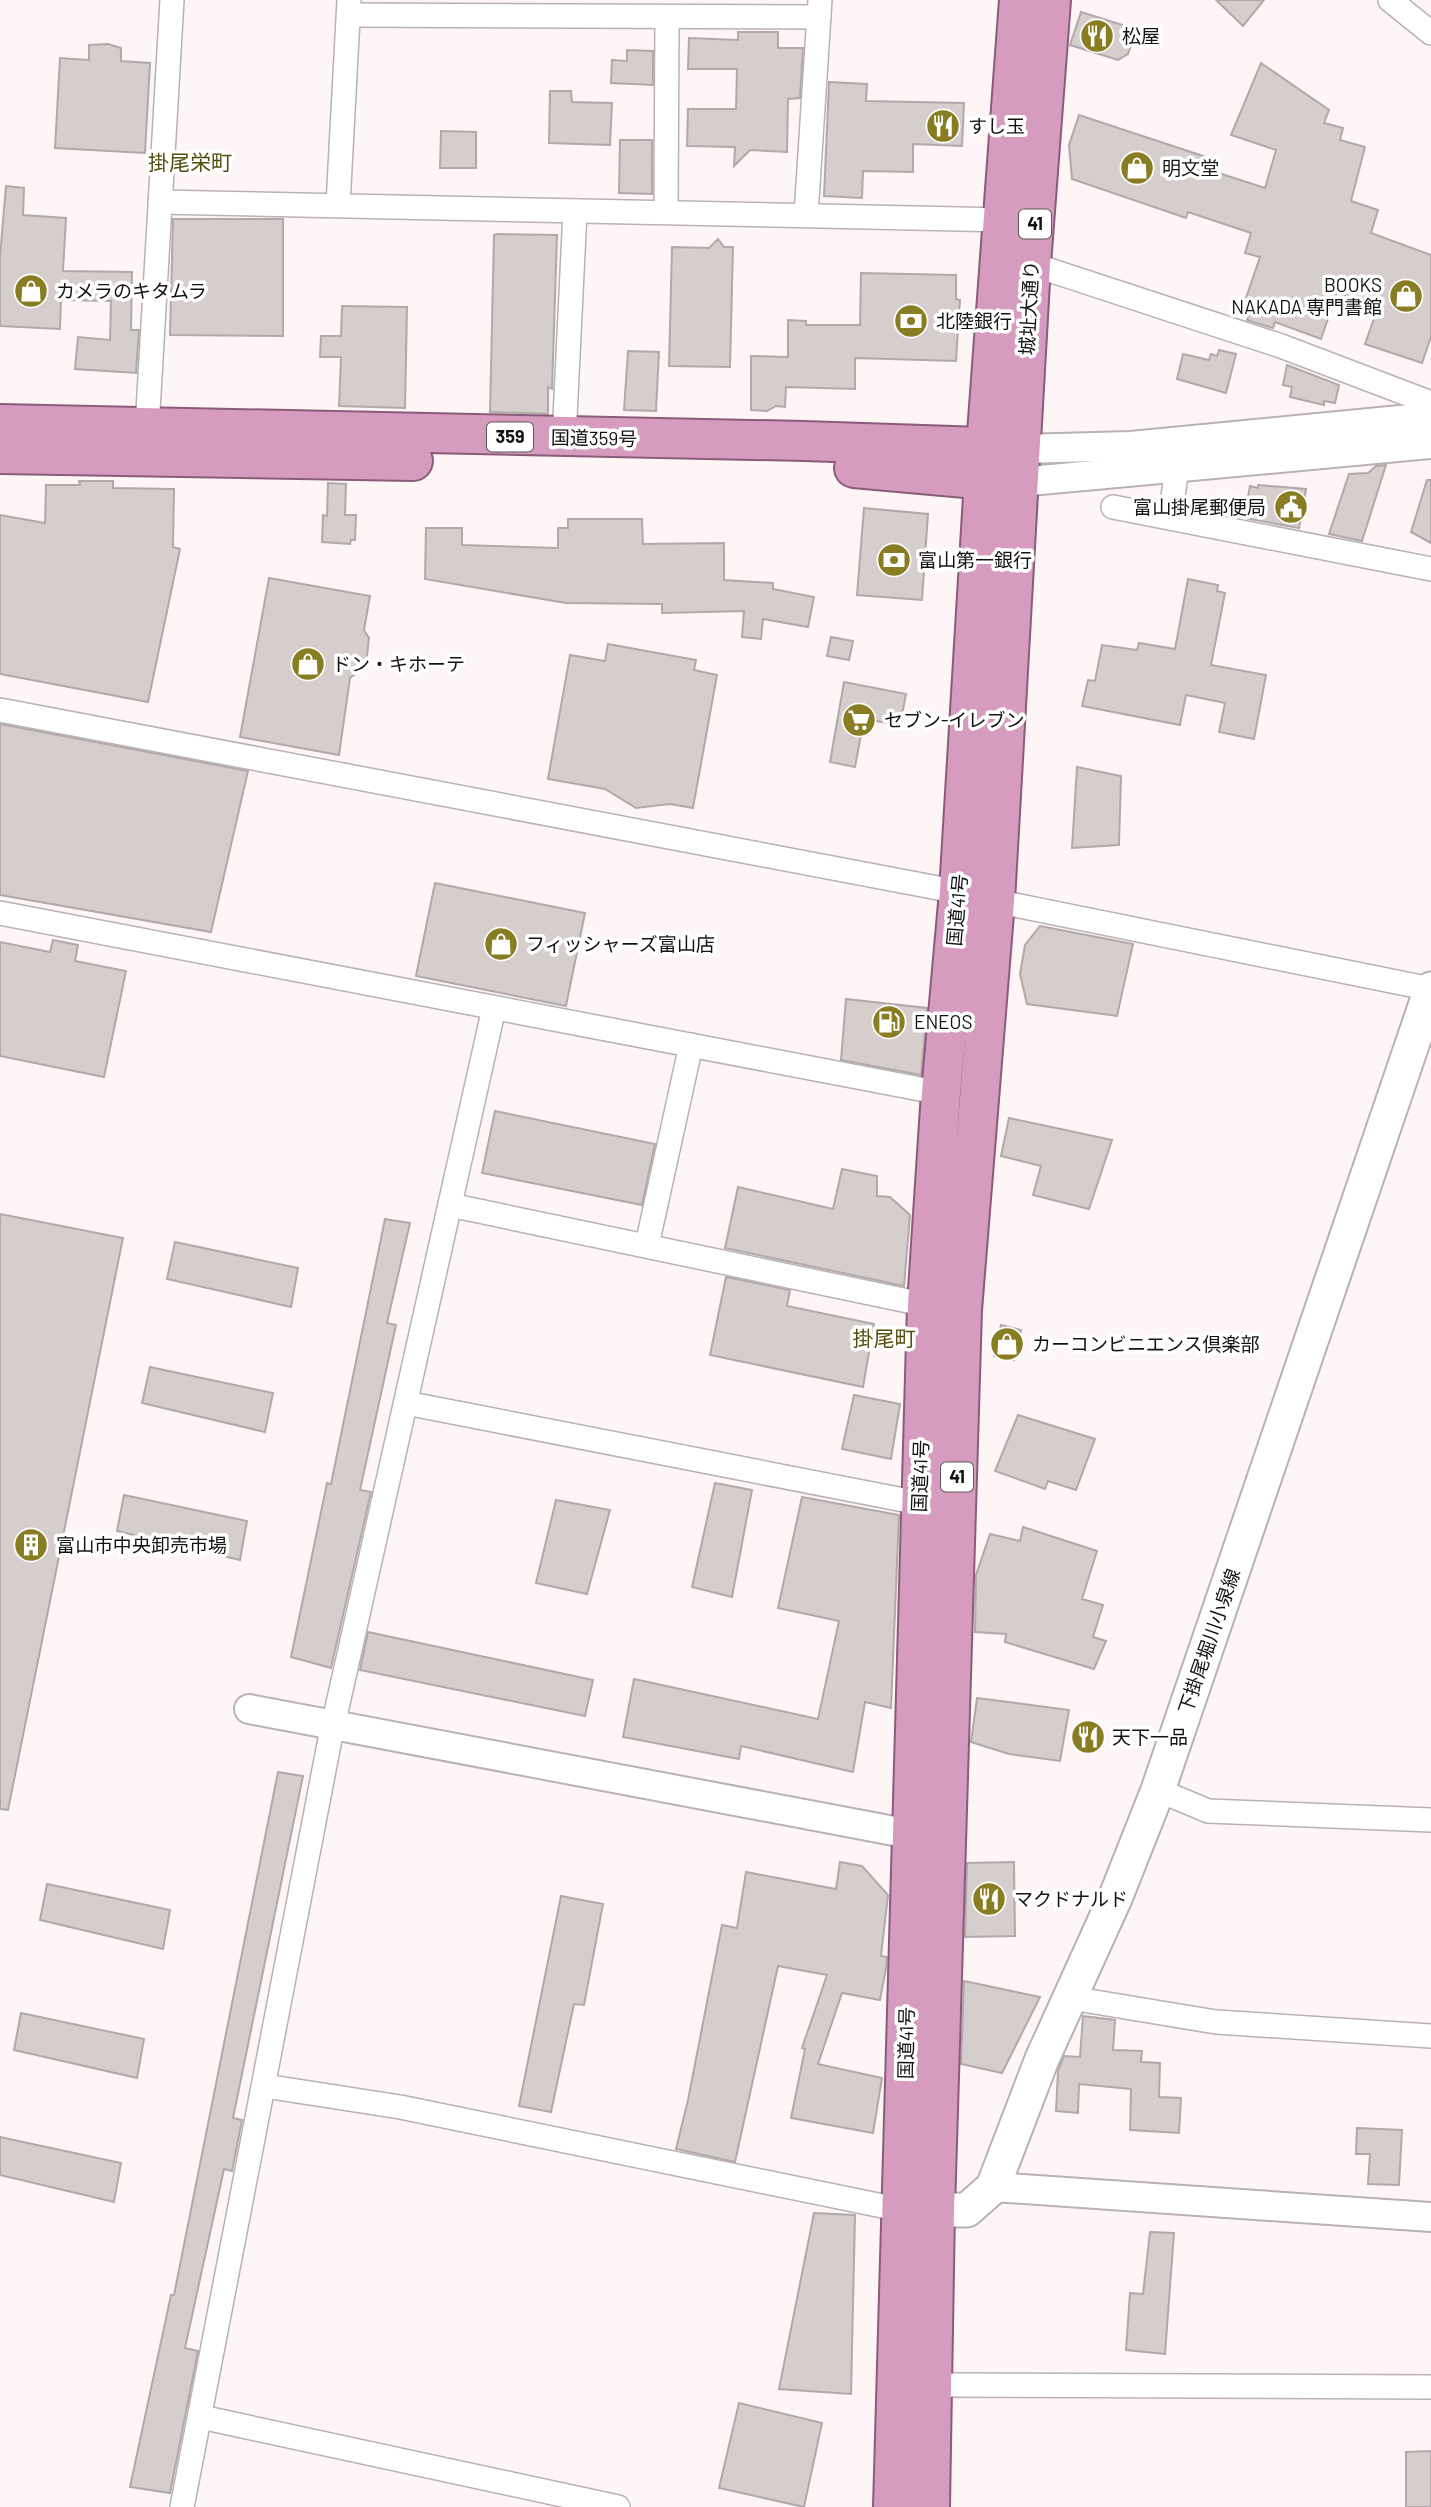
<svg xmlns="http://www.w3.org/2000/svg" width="1431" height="2507" viewBox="0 0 1431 2507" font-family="Barlow,'Noto Sans JP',sans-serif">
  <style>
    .building { fill: #d6cdcd; stroke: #b1a9a9; stroke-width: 2 }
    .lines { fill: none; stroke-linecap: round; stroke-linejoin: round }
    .minor-casing { stroke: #b9b1b3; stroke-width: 26 }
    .tertiary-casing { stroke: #b9b1b3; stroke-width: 32 }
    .secondary-casing { stroke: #b9b1b3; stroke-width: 37 }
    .trunk-casing { stroke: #8b5c79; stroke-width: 42 }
    .minor { stroke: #fff; stroke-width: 23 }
    .tertiary { stroke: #fff; stroke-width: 28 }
    .secondary { stroke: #fff; stroke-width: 33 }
    .trunk { stroke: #d69cc0; stroke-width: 38 }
    .labels { text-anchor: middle; stroke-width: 7; stroke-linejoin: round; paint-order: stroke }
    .shield { fill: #fff; stroke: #5a5859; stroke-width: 2 }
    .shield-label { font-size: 18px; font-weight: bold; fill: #141112 }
    .poi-label { font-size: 19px; fill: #141112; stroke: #fff; text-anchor: start }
    .street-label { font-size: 19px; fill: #141112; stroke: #fff }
    .neighbourhood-label { font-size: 21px; fill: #554d0e; stroke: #fff }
  </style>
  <rect width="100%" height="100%" fill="#fef5f7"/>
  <g class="building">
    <polygon points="1216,0 1264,0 1243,26"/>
    <polygon points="1081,12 1129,27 1134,37 1128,54 1118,60 1070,45"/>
    <polygon points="738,32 778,32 778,48 803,48 800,98 788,99 787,152 750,150 734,166 735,147 687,146 688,109 736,109 737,69 688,69 689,38 738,40"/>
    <polygon points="108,44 121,48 121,61 150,63 145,153 55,148 60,58 89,60 89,45"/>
    <polygon points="627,50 653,51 653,85 611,83 612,60 627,61"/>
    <polygon points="1261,63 1329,110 1324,123 1343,128 1340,140 1365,147 1351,201 1378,210 1371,233 1431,255 1431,337 1422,363 1365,344 1378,307 1337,293 1321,339 1275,322 1273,328 1247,320 1253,304 1245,301 1260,257 1245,253 1251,233 1188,212 1186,218 1072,179 1069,145 1079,115 1206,157 1203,168 1265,188 1276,150 1231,135"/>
    <polygon points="829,82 867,84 866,101 964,103 962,146 913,144 913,172 863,171 862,198 824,196"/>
    <polygon points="550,91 571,91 572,102 612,103 610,145 549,143"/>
    <polygon points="441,131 476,132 476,168 440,168"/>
    <polygon points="620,140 652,140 652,194 619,193"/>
    <polygon points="6,186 24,188 23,215 66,218 63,271 132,272 131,330 139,330 136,373 75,369 78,337 110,340 111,301 61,300 60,329 0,326 0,256"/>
    <polygon points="173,219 283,219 283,336 170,335"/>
    <polygon points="497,234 557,235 552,389 548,387 548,414 490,412 494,235"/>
    <polygon points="718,239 724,247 733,247 730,367 669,366 672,247 709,248"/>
    <polygon points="861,273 956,275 956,299 960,300 956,361 855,358 855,389 786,387 785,407 776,406 767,411 751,410 751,356 788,357 788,320 806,321 806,325 860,325"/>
    <polygon points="342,306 407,307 405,408 339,406 341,357 320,357 321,336 341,336"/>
    <polygon points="1219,350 1236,354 1226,393 1177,379 1183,354 1209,360 1211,354 1217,356"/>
    <polygon points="628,351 659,352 656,411 624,410"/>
    <polygon points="1287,365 1339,385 1335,403 1324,401 1324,405 1290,397 1292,387 1283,385"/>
    <polygon points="1386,465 1362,541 1329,534 1349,474 1368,473 1376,466"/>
    <polygon points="1427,480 1431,480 1431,543 1411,532"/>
    <polygon points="79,481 113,481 113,488 174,489 173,547 180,549 148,702 0,674 0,515 45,523 46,485 80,485"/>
    <polygon points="328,483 346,484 345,515 356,515 355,540 351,540 350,544 322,542 323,515 327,516"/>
    <polygon points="1258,485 1306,489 1299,528 1244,518 1250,486 1258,488"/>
    <polygon points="864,508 928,514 922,600 857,595"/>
    <polygon points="568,519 642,519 643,544 724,543 724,580 773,583 773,589 814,597 808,627 763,619 761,639 742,637 744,611 662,613 662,604 566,603 425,579 426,528 462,528 462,545 558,548 558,528 568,528"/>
    <polygon points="269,578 370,596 364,630 369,638 367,656 358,672 350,678 339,755 240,737"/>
    <polygon points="1188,579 1218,585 1217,591 1225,593 1211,665 1266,675 1254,739 1219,732 1225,703 1186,695 1180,725 1082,706 1088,680 1095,681 1102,645 1137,650 1139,643 1175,649"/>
    <polygon points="831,637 853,641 849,660 827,656"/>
    <polygon points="608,644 696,660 694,670 717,675 693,808 670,804 636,808 605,789 548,779 570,655 605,661"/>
    <polygon points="844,682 906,694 900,725 864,719 855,767 830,762"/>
    <polygon points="0,724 248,771 211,932 0,895"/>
    <polygon points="1077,767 1121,776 1119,845 1072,848"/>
    <polygon points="435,883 585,913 566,1006 416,976"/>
    <polygon points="1040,926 1133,944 1117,1016 1027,1004 1020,974 1025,945"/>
    <polygon points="53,940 78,945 75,961 126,971 104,1077 0,1056 0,942 50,952"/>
    <polygon points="846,999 927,1008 921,1075 841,1060"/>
    <polygon points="495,1111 655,1144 642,1205 482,1173"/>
    <polygon points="1009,1118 1112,1140 1089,1209 1033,1195 1041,1166 1001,1156"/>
    <polygon points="842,1169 877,1176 877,1196 890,1197 910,1215 904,1286 725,1248 738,1187 833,1209"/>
    <polygon points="0,1214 123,1238 8,1810 0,1809"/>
    <polygon points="385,1219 410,1223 387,1323 396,1325 360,1490 371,1492 331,1668 291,1657 327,1483 331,1484"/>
    <polygon points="175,1242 298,1268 291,1307 167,1279"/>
    <polygon points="726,1277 790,1290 787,1306 874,1324 863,1387 710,1355"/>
    <polygon points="1001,1325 1021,1330 1014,1360 994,1356"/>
    <polygon points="150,1367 273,1393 265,1432 142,1403"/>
    <polygon points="854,1395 900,1404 891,1459 842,1449"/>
    <polygon points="1018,1415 1095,1439 1076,1490 1048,1481 1045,1489 995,1471"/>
    <polygon points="715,1483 752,1490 732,1597 692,1587"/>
    <polygon points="124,1495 247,1521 240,1560 117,1531"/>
    <polygon points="802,1497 899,1515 891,1708 865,1702 853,1772 741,1746 739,1759 623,1737 634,1679 818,1719 839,1621 778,1608"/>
    <polygon points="556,1500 610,1510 587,1594 536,1583"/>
    <polygon points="1023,1527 1097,1551 1082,1599 1103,1605 1093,1637 1106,1641 1094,1669 1005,1642 1006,1634 975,1632 976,1575 990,1534 1020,1541"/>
    <polygon points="368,1632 593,1680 585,1716 360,1670"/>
    <polygon points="977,1698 1069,1710 1060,1761 1009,1754 971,1742"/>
    <polygon points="278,1772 303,1776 233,2118 242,2120 232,2171 224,2169 185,2348 198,2351 170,2493 130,2487 171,2295 174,2295"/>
    <polygon points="840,1862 862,1866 888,1895 881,1956 887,1957 886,1968 880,2000 842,1993 818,2064 882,2078 873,2133 791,2118 805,2049 802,2048 827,1975 778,1966 735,2162 676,2149 688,2100 722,1925 737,1928 746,1872 836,1889"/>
    <polygon points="1014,1862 1015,1936 965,1937 967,1863"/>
    <polygon points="47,1884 170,1910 163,1949 40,1920"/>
    <polygon points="561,1896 603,1904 584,2005 574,2004 551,2112 519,2106"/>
    <polygon points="964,1981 1040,1997 1002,2073 961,2064"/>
    <polygon points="21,2013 144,2039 137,2078 14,2050"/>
    <polygon points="1083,2016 1115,2020 1113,2050 1142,2051 1141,2062 1160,2063 1159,2097 1181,2098 1179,2133 1130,2130 1131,2089 1079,2084 1078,2113 1056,2111 1058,2071 1064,2056 1080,2057"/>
    <polygon points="1357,2128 1402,2130 1399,2185 1368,2184 1370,2154 1356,2154"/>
    <polygon points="0,2137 121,2163 114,2202 0,2175"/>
    <polygon points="814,2213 855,2215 851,2394 779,2389"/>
    <polygon points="1150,2232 1174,2233 1165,2354 1126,2350 1130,2293 1143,2294"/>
    <polygon points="739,2403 822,2423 804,2507 719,2488"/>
    <polygon points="1431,2451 1431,2507 1406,2507 1406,2452"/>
  </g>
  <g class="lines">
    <g class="minor-casing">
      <g id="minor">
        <polyline points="1390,0 1431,33"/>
        <polyline points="349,15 819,17"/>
        <polyline points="160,202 1005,220"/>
        <polyline points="338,205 349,0"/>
        <polyline points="666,212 667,17"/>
        <polyline points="806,215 820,0"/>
        <polyline points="1031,264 1281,346 1431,403"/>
        <polyline points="147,428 172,0"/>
        <polyline points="564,438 575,211"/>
        <polyline points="1113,507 1431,569"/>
        <polyline points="1170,518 1177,468"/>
        <polyline points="0,710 959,892"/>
        <polyline points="995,901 1431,989"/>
        <polyline points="0,913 941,1093"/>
        <polyline points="450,1205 927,1305"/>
        <polyline points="647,1245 691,1045"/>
        <polyline points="406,1403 919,1503"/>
        <polyline points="1158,1790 1208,1811 1431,1820"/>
        <polyline points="1071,1998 1216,2022 1431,2036"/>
        <polyline points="265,2086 400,2107 902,2210"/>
        <polyline points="933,2385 1431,2387"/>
        <polyline points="201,2417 618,2507"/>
        <polyline points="182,2507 330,1739 494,1008"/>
      </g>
    </g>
    <g class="tertiary-casing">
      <g id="tertiary">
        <polyline points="1021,449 1131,446 1431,417"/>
        <polyline points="1019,482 1431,444"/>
        <polyline points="249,1709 910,1834 931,1834"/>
        <polyline points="993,2187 1431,2217"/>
      </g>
    </g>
    <g class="secondary-casing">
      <polyline id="secondary" points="908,2210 967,2210 993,2187 1042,2059 1116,1896 1158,1790 1431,989"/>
    </g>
    <g class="trunk-casing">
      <g id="trunk">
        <polyline points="0,424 804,441 1012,448"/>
        <polyline points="0,454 413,461"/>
        <polyline points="854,468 1010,482"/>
        <polyline points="893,2507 927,1305 941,1093 959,892 986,447 1019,0"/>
        <polyline points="930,2507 935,2210 962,1310 995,901 1031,264 1051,0"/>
      </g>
    </g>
    <use href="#minor" class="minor"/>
    <use href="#tertiary" class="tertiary"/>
    <use href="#secondary" class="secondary"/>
    <use href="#trunk" class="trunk"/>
  </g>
  <defs>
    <g id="restaurant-disc" transform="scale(1.75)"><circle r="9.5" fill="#897d23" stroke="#fff"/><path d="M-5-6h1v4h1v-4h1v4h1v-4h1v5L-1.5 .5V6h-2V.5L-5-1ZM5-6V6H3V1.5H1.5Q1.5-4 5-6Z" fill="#fff"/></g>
    <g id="shop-disc" transform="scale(1.75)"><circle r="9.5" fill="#897d23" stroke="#fff"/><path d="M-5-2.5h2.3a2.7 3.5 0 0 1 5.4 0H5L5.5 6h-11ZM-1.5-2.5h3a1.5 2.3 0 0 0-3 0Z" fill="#fff"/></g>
    <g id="bank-disc" transform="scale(1.75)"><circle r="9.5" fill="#897d23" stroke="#fff"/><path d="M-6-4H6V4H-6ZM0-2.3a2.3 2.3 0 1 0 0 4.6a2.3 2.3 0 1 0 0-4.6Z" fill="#fff"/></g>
    <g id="civic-disc" transform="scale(1.75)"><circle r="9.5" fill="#897d23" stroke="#fff"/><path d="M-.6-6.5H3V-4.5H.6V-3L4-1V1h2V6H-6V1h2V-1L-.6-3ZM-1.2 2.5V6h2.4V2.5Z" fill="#fff"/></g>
    <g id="supermarket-disc" transform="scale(1.75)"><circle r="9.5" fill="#897d23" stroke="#fff"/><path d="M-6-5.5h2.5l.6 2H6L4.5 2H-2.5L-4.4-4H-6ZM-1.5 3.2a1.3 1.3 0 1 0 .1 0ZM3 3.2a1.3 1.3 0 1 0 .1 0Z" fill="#fff"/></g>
    <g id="fuel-disc" transform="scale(1.75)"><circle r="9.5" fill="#897d23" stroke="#fff"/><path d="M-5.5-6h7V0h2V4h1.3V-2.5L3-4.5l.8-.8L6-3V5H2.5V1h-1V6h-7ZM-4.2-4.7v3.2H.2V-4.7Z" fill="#fff"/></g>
    <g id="building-disc" transform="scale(1.75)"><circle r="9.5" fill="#897d23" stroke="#fff"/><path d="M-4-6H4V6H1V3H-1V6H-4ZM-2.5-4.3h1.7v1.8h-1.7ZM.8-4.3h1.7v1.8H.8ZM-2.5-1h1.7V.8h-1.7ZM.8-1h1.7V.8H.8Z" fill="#fff"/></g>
  </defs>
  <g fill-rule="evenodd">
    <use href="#restaurant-disc" x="1097" y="36"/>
    <use href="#restaurant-disc" x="943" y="126"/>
    <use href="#shop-disc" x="1137" y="168"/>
    <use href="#shop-disc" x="31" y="291"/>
    <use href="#shop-disc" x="1406" y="296"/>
    <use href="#bank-disc" x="911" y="321"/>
    <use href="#civic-disc" x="1291" y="507"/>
    <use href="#bank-disc" x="894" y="560"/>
    <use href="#shop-disc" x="308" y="664"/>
    <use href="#supermarket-disc" x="859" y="720"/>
    <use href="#shop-disc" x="501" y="944"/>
    <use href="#fuel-disc" x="889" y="1022"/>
    <use href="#shop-disc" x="1007" y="1344"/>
    <use href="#building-disc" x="31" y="1545"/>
    <use href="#restaurant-disc" x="1088" y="1737"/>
    <use href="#restaurant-disc" x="989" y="1899"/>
  </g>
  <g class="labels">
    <g class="shield">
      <rect x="1019" y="209.5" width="32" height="29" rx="5"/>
      <rect x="487" y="422.5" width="46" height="29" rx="5"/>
      <rect x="941" y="1462.5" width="32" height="29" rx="5"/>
    </g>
    <g class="shield-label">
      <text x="1035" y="230">41</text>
      <text x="510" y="443">359</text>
      <text x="957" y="1483">41</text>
    </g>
    <g class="poi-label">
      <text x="1122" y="43">松屋</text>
      <text x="968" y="133">すし玉</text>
      <text x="1162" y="175">明文堂</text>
      <text x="1382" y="292" text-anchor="end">BOOKS<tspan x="1382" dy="22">NAKADA 専門書館</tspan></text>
      <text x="56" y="298">カメラのキタムラ</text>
      <text x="936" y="328">北陸銀行</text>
      <text x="1266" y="514" text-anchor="end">富山掛尾郵便局</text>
      <text x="918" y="567">富山第一銀行</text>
      <text x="332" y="671">ドン・キホーテ</text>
      <text x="884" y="727">セブン-イレブン</text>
      <text x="526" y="951">フィッシャーズ富山店</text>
      <text x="914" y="1029">ENEOS</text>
      <text x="1032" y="1351">カーコンビニエンス倶楽部</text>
      <text x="56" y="1552">富山市中央卸売市場</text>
      <text x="1112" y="1744">天下一品</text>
      <text x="1014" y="1906">マクドナルド</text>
    </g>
    <g class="street-label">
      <text transform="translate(1029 308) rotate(-87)" y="7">城址大通り</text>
      <text transform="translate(594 438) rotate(1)" y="7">国道359号</text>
      <text transform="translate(957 910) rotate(-85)" y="7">国道41号</text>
      <text transform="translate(920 1476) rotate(-88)" y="7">国道41号</text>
      <text transform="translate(1209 1641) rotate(-71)" y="7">下掛尾堀川小泉線</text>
      <text transform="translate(906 2043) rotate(-89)" y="7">国道41号</text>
    </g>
    <g class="neighbourhood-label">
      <text x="190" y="170">掛尾栄町</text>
      <text x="884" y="1346">掛尾町</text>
    </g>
  </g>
</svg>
